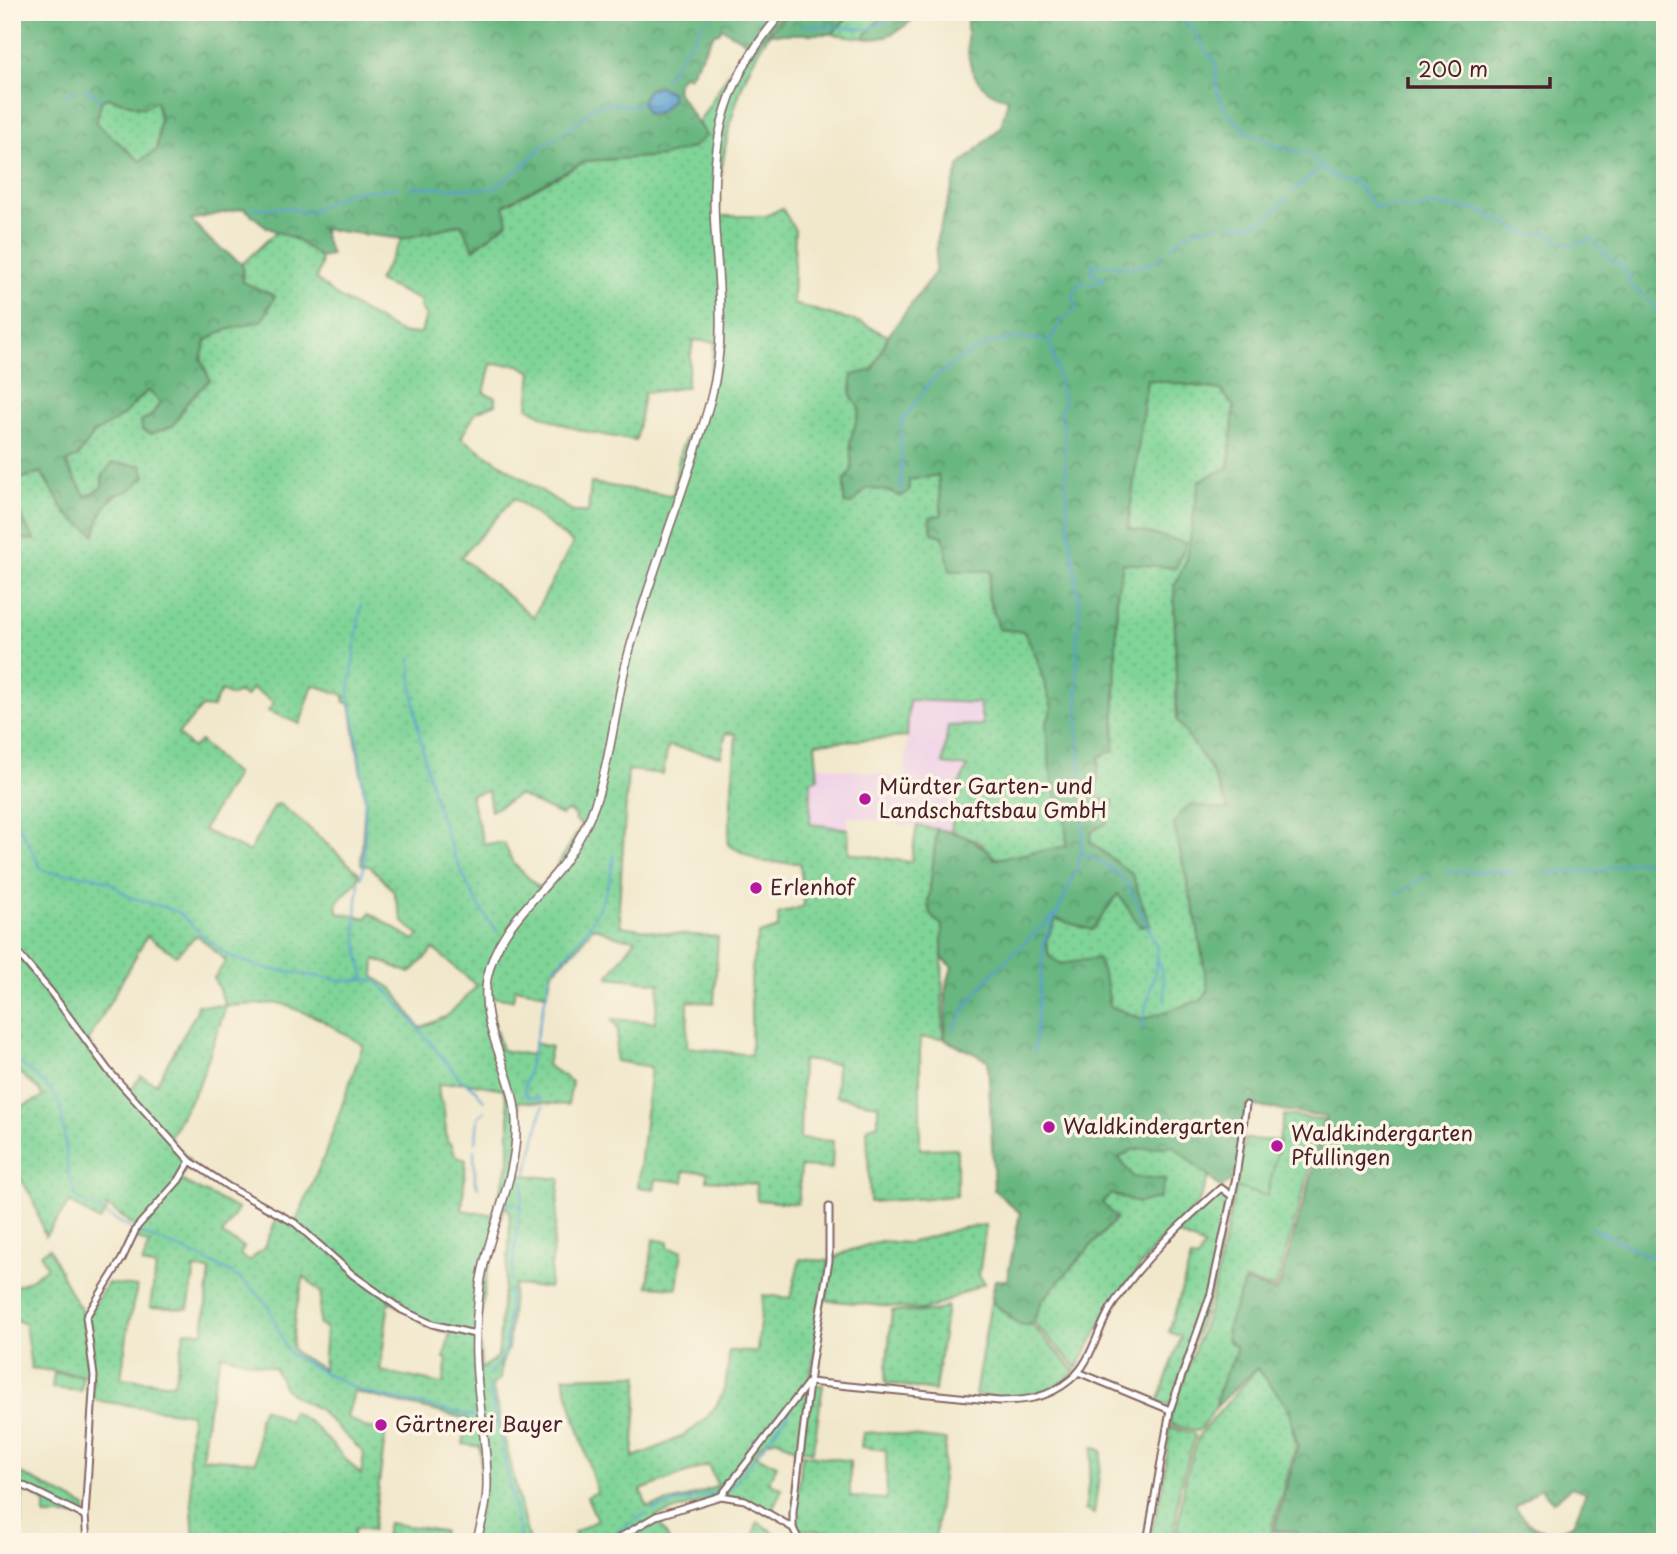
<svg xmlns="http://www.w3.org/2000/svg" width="1677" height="1554" viewBox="0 0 1677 1554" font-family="'Playpen Sans',sans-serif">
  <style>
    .built { fill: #efd0e7 }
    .grass { fill: url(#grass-dots); stroke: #647a61; stroke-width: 2; fill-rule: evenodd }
    .forest { fill: url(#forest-crowns); stroke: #586a56; stroke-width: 2; fill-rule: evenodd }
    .park { fill: url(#park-tufts); stroke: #647a61; stroke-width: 2 }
    .pitch { fill: #7fd497; stroke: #647a61; stroke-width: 2 }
    .water { fill: url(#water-ripples); stroke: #52607e; stroke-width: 2 }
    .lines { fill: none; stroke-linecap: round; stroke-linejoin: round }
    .stream { stroke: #5ba0d0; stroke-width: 2 }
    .minor-casing { stroke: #846563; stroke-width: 9 }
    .tertiary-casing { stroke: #846563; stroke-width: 10 }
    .minor { stroke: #fff; stroke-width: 5 }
    .tertiary { stroke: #fff; stroke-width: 7 }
    .poi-dot { fill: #b5179e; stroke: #fcf5e5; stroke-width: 2.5 }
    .labels { text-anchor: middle; stroke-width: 7; stroke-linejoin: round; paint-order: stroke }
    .poi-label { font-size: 21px; fill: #4a1f2b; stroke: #fcf5e5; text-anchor: start }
  </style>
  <defs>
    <pattern id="grass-dots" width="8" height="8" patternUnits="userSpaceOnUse" patternTransform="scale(1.75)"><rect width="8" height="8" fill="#7fd497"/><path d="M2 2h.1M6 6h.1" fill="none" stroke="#6fb682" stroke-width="1.8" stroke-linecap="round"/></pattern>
    <pattern id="forest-crowns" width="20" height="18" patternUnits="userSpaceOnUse" patternTransform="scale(1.75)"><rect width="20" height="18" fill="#67b680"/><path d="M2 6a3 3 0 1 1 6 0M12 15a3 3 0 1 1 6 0" fill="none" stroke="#579369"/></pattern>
    <pattern id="park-tufts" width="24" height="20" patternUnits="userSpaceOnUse" patternTransform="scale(1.75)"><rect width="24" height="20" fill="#7fd497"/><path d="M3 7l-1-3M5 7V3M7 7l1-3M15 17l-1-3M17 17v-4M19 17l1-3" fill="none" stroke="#6fb682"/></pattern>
    <pattern id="water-ripples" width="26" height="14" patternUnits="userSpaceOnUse" patternTransform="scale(1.75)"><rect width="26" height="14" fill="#5ba0d0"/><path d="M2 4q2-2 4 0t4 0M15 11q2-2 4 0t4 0" fill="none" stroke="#4d82a9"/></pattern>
  </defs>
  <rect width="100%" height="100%" fill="#fcf5e5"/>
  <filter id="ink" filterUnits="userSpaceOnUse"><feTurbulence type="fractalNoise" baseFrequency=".0143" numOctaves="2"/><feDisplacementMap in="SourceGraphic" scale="14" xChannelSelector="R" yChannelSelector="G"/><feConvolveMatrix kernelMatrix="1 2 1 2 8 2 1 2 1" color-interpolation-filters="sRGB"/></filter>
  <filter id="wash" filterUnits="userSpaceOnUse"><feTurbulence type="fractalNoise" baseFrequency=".00686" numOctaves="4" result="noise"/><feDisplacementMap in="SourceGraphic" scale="28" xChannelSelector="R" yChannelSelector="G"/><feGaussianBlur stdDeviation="1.57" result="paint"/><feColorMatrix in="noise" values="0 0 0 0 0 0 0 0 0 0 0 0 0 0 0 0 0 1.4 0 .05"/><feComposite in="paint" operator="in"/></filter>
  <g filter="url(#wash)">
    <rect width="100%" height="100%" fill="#f1e8cc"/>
    <polygon class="built" points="909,700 979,703 984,725 948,726 968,767 958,786 951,831 848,816 848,829 810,824 811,781 818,778 818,765 905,778"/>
    <g class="grass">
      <path d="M783,12H789C782,20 774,28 768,36C735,83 718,159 719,216H766L782,208L795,230L793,304L862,323L888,336L873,370L851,396L860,409L850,442L852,469L844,482L852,504L867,488L892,492L909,480L938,475L942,515L930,517L932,533L943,536L947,550L991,571C990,578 988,587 988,595C989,608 998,616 998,629L1024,631L1036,656L1052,708L1046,725L1055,796L1065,819L1067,847L996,859L979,842L951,831L958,786L968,767L943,764L948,726L983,725L979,703L909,700L907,737L815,743L818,778L811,781L810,824L848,829L849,853L911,862L917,826L937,829L928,906L932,917L942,925L943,1038H920V1149L957,1148V1196L870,1202L867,1128L878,1124V1105L836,1096L837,1064L802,1060L800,1139L833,1141L832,1169L801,1167L798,1204L757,1200L756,1184L707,1180V1172L684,1171V1182L656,1179L654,1189L638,1187L651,1067L615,1061L618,1030L612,1019L655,1022L659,983L608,977L636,939L619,937L593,927L579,946L552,972L547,994L515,988L513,1000L490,997L493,1020L502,1050L531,1055L535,1043L551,1047L547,1065L572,1082L568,1105L518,1101L520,1126L515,1174L560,1179L549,1288L514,1285L508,1348L501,1365L500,1379L492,1385L529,1542H470L482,1501L480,1447L463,1444L468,1419L354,1392L347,1417L364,1427L386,1430L373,1530L355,1528L352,1542H194L189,1458L191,1414L91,1400L93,1376L31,1368L25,1324L12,1318V1288L30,1280L47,1268L41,1254L49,1248L71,1294L86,1317L108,1283L137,1287L129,1322L121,1378L174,1384L185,1331L203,1332L210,1270L195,1269L188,1309L150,1307L156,1267L142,1264L149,1244L132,1236L136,1227L106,1205L107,1211L99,1221L70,1202L45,1236L32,1197L17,1173L12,1177V1111L43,1097L39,1090L12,1066V538L34,540L13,503L16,501L14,481L41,472L66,513L95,535C101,510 105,498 130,489L103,475L102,487L86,497L65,463L78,456L94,434L122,416L148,390L161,401L151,416L173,426L188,401L210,380L201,359L206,341L220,332L263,319L243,282L242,264L277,231L297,240L320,257L321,264L316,279L334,294L392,328L404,334L421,333L426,315L421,309L420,300L378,281L402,239L461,223L474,249L504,205L586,161L663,156L706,136L699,122L747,43L749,54ZM693,340L715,342L707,391L680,452L673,496L591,483L588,512H574L461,438L476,412L496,404L495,397L484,393L491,364L519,365L532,372L528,407C561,429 598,435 636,440L644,393L686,387ZM514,498L573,543L533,617L461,557ZM313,685L344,695V702L350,704L365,799L361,864L371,867L393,890L403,922L419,935L414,940L370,913L367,918L338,913L337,902L358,880L359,873L300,820L279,804L275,805L249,852L203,830L236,775L200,741L192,748L178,734L202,707L212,708L221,691L231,696L238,692L246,697L252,688L274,702L268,711L300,724ZM726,733L736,734L728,845L761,862L800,863L804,906L778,914V928L759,934C746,979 753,1010 751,1055L687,1047L688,1001L714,1003L718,937L665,933L621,926L619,907L628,770L663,774L668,746L721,756ZM488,791L491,811L519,795L561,815L568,811L574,814L576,821L582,825L554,871L539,888L513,863L504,843L484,844L470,795ZM197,935L226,961L214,978L226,1006L197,1005L196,1013L156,1084L141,1076L129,1092L108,1070L88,1041L147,936L176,955ZM434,949L477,986L447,1016L420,1028L393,989L374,977L375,959L410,973ZM280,1003L318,1018L363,1045L325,1154L296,1222L279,1214L264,1248L249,1261L240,1255L244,1247L222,1235L238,1209L180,1180L190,1161L169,1139L200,1082L226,1006ZM462,1082L504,1089L509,1112V1162L493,1215L462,1210L466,1160L455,1155L452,1145L447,1141L443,1102L440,1101L438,1085ZM505,1206L509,1210C512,1245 505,1278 501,1313C500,1327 500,1341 498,1356L481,1369C476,1314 488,1258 505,1206ZM304,1276L321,1293L319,1325L326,1328L323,1369L297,1354L292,1348L295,1315ZM389,1301L414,1315L426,1326L450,1333L444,1358L447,1359L443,1384L380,1371ZM221,1354L274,1368L285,1388L295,1397L318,1409L364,1453L361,1475L312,1424L292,1411L289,1422L263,1408L259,1418L256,1462L202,1458L208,1409Z"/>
      <polygon points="852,12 886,12 863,38 832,34"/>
      <polygon points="109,98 144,108 156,100 160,118 157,150 140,162 95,123 101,100"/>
      <polygon points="1147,379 1221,390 1234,407 1229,467 1193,528 1187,559 1174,587 1177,720 1210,768 1229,811 1174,825 1197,924 1208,989 1201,1000 1143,1019 1109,1006 1107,986 1060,964 1049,956 1046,941 1056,919 1119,893 1140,926 1132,874 1090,842 1092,831 1113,802 1096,800 1099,757 1114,750 1117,595 1123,563 1176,568 1185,543 1128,528"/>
      <polygon points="1284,1115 1324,1120 1275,1289 1245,1280 1226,1331 1236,1347 1236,1356 1218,1395 1216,1407 1201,1429 1196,1431 1170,1424 1172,1411 1210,1307 1236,1187 1267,1196"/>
      <polygon points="1173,1146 1209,1176 1197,1206 1156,1246 1110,1307 1077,1368 1033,1322 1043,1299 1116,1219 1101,1203 1111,1194 1138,1203 1133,1177 1119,1158 1132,1150"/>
      <polygon points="1220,1192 1227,1194 1230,1198 1208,1301 1170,1405 1158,1402 1181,1337 1169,1332 1191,1258 1197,1260 1204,1246 1175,1233"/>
      <polygon points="986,1225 979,1276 985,1283 931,1308 922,1310 826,1300 832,1259 851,1250 881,1241 908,1243 961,1228"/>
      <polygon points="653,1239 668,1242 668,1248 682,1250 677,1288 648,1286"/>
      <path d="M800,1259L829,1261L799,1451L776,1439L762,1444L754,1455L777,1465L769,1482L782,1489L770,1515L745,1500L721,1496L656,1516L670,1542H578L574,1533L597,1520L587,1497L597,1492L563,1377L639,1375L633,1457C668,1444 711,1429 724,1389C728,1377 728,1363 729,1351L757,1352L763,1295L790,1298ZM708,1465L718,1486L686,1498L647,1507L641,1490Z"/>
      <path d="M991,1301L1017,1323L1027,1326L1031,1324L1075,1371C1048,1400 1011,1399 975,1395Z"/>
      <polygon points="947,1306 935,1391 885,1383 892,1311 933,1312"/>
      <polygon points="1258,1368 1288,1406 1296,1446 1271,1531 1297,1531 1299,1542 1176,1542 1185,1480 1199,1435"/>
      <polygon points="814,1385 823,1385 813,1451 802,1449 811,1386"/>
      <polygon points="1170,1427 1193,1433 1195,1437 1180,1487 1173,1542 1149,1542 1163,1485"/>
      <polygon points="881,1432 946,1440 935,1542 829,1542 829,1532 795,1529 802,1454 850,1461 850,1497 887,1499 886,1450 861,1447 863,1433"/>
      <polygon points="1093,1447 1102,1451 1094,1514 1085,1510"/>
      <polygon points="12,1469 86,1507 85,1516 45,1516 45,1503 12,1480"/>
      <polygon points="12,1482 23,1489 19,1542 12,1542"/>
      <polygon points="757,1522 789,1542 752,1542"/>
      <polygon points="388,1523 443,1531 440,1542 384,1542"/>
    </g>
    <g class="forest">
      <path d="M12,12H783L749,55L747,43L722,28L719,33L714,34L689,77L684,74L677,84L676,90L706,136L692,148L663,156L586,161L504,205L508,222L474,249L461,224L402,239L322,229L331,255L320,257L297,240L266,227L244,208L191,220L211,241L242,264L243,282L275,296L263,320L220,332L206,341L201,359L210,380L188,401L173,426L151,434L142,430L141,421L151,416L160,402L148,390L122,416L94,434L78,456L66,463L86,497L102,487L103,475L112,463L141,465L145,476L130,490L113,495L100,515L95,535L66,513L41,472L14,481L17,501L13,504L35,540L12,538ZM109,98L144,108L156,101L160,118L157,150L140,161L96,123L102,100Z"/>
      <polygon points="789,12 852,12 832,34 769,34"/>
      <path d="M886,12H923C905,26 887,43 863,38Z"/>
      <path d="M959,12H1665V1542H1299L1296,1531L1274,1530L1298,1447L1288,1407L1257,1368L1216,1407C1217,1397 1219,1388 1223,1379C1228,1367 1236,1359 1236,1347L1228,1341L1226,1331L1245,1281L1275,1292L1278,1289L1314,1167L1326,1117L1247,1105L1236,1177L1221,1188L1173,1146L1132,1150L1119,1158L1133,1177L1166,1179L1159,1198L1138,1203L1111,1194L1102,1203L1116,1218L1043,1299L1033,1322L1027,1326L1017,1323L991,1301L995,1280H1007L1020,1213L994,1190L988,1060L945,1040L946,987L952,967L942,957V925L932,917L928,906L937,829C962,833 979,842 996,859L1067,846L1065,819L1055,796L1050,769L1046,725L1052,708L1036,656L1024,632L998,629C998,616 990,608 988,595C988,588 990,579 991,571H950L943,536L932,533L930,517L942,515L938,475L909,480V492L900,497L892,492L867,488L852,504L844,503V482L852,469L850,442L860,409L851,396L852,375L873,370L888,336L935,272L937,238L959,166L1001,127L1008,99C1003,97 997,96 992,93C964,77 967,44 967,16ZM1147,379L1221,390L1234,407L1229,467L1199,481L1187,559L1174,587L1177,720L1210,768L1229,810L1190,805L1180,813L1174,825L1197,924L1208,990L1201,1000L1143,1019L1110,1006L1107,986L1098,958L1060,964L1049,956L1046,941L1056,919L1092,930L1118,894L1140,926L1150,925L1132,874L1090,842L1092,831L1106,824L1114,801L1096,799L1099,757L1114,750L1117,595L1123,563L1176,568L1186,543L1128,528ZM1571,1487L1586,1492L1573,1525L1549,1534L1528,1523L1515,1508L1540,1488L1553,1502Z"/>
    </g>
    <polygon class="park" points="1245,1139 1280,1141 1267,1196 1236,1187"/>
    <polygon class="pitch" points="54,1373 83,1376 81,1391 52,1388"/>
    <polygon class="water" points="659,86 671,92 672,100 659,112 647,114 642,103 647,90"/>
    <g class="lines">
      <g class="stream">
        <polyline points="744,12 762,16"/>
        <path d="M1170,12C1203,28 1194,42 1216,63L1217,92L1228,114L1246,131L1281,148L1308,153L1333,177L1354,181L1376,208L1393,205L1411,210L1435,205L1472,209L1483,212L1529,235L1548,232C1567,248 1569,246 1592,239L1611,260L1625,268L1629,284L1652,303L1658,315H1665"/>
        <polyline points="709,17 716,12"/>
        <polyline points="801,25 869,29 904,12"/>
        <polyline points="665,79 703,24"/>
        <polyline points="85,88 101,100"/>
        <polyline points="66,94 74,91"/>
        <polyline points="412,187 493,189 524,165 542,146 572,127 594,106 613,103 635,106 641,103"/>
        <polyline points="1292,192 1321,168"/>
        <polyline points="252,208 289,208 308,213 348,192 398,188"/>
        <path d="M1233,225C1260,227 1269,217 1288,198"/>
        <path d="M1170,247C1186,232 1200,226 1222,224"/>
        <polyline points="901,489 901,423 931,381 959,359 991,343 1017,338 1048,340"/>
        <polyline points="361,604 349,693 355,725 365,799 364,866 361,878"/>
        <path d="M411,657C411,733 448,875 498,932"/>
        <polyline points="12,812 41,868 48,872 94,876 109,882 128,896 178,912 210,942 229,956 263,968 346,981 365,979 377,982 393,997 461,1080 476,1090 484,1101"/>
        <path d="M1082,853C1126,871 1131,888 1148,928C1153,937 1159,948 1157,959C1155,982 1144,1004 1142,1029"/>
        <polyline points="1446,872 1516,871"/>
        <polyline points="1544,873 1599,871 1636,861 1653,863 1665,870"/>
        <path d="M359,884C354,918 355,946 365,979"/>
        <polyline points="1395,895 1426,876"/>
        <polyline points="1158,960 1164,981 1165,1001"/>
        <path d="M554,968C587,936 609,901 614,855"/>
        <path d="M954,1029C975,982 1020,947 1057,913"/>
        <path d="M1034,1052L1044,942L1076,870L1081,853L1085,803L1080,765L1078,726L1077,639L1080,608L1068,522L1064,429L1060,412L1064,403L1050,340L1062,320L1071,314L1076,307C1072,296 1074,290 1081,281L1090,285L1105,279L1092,273V264C1116,265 1145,273 1164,254"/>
        <path d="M12,1057C30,1072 51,1086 61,1107L69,1177L77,1198L130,1228"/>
        <polyline points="541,1099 527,1097 524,1089 551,974"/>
        <polyline points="476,1142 478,1117 485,1111"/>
        <polyline points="474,1150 475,1181 478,1187"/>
        <polyline points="527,1172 543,1106"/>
        <polyline points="509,1203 520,1206"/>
        <polyline points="1592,1228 1665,1264"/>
        <path d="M140,1233C179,1249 237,1267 264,1301C278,1318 278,1339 291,1355L362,1392L473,1416"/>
        <polyline points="511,1280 524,1182"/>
        <polyline points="488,1376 505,1356 510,1289"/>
        <polyline points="488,1384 496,1421"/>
        <polyline points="492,1421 497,1422 521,1542"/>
        <polyline points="758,1454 790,1411"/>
        <polyline points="729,1490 754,1458"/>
        <polyline points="652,1510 717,1492"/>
        <polyline points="602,1542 646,1513"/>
        <path d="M1423,1542L1432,1532L1465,1540L1476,1532C1483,1537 1493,1537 1497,1542"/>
        <polyline points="1512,1542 1514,1542"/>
      </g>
    </g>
  </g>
  <g filter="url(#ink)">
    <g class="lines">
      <g class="minor-casing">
        <g id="minor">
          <polyline points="12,946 50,991 108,1070 190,1161 229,1187 295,1223 353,1275 402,1310 432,1324 475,1334"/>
          <polyline points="1078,1372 1170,1410"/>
          <path d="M809,1382L999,1401C1026,1401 1048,1398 1070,1380C1092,1363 1097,1329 1112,1306C1142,1260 1180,1224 1221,1188L1232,1196"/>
          <polyline points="12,1480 85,1516"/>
          <polyline points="721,1496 745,1500 793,1528"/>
          <polyline points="87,1542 85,1516 94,1376 86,1317 122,1259 137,1227 179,1180 190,1161"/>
          <polyline points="612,1542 656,1516 721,1496 807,1384"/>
          <polyline points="800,1542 793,1528 793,1512 812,1360 829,1261 829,1207"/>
          <polyline points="1147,1542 1170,1410 1211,1293 1236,1177 1246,1105"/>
        </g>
      </g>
      <g class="tertiary-casing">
        <path id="tertiary" d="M476,1542C482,1524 487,1506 487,1486C488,1443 477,1400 476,1357C475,1333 477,1309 480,1285C488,1229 519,1177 516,1120C514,1071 479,1029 487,979C495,934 529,906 557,872C570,855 581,837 590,817C612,764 614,706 629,652C653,566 688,483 711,398C725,346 720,297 716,245C709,151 718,85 783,12"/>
      </g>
      <use href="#minor" class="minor"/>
      <use href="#tertiary" class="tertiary"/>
    </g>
  </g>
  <g class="poi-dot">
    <circle cx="865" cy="799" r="7"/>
    <circle cx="756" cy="888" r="7"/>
    <circle cx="1049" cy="1127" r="7"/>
    <circle cx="1277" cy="1146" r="7"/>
    <circle cx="381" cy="1425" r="7"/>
  </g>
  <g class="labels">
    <g class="poi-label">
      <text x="879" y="794">Mürdter Garten- und<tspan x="879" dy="24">Landschaftsbau GmbH</tspan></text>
      <text x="770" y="895">Erlenhof</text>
      <text x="1063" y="1134">Waldkindergarten</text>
      <text x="1291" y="1141">Waldkindergarten<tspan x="1291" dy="24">Pfullingen</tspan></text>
      <text x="395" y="1432">Gärtnerei Bayer</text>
    </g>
  </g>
  <rect width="1677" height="1554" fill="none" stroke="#fcf5e5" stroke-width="42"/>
  <path d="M1408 77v10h142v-10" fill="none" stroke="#4a1f2b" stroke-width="3.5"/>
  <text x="1418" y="77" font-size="21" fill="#4a1f2b" stroke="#fcf5e5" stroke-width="5" paint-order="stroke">200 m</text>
</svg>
